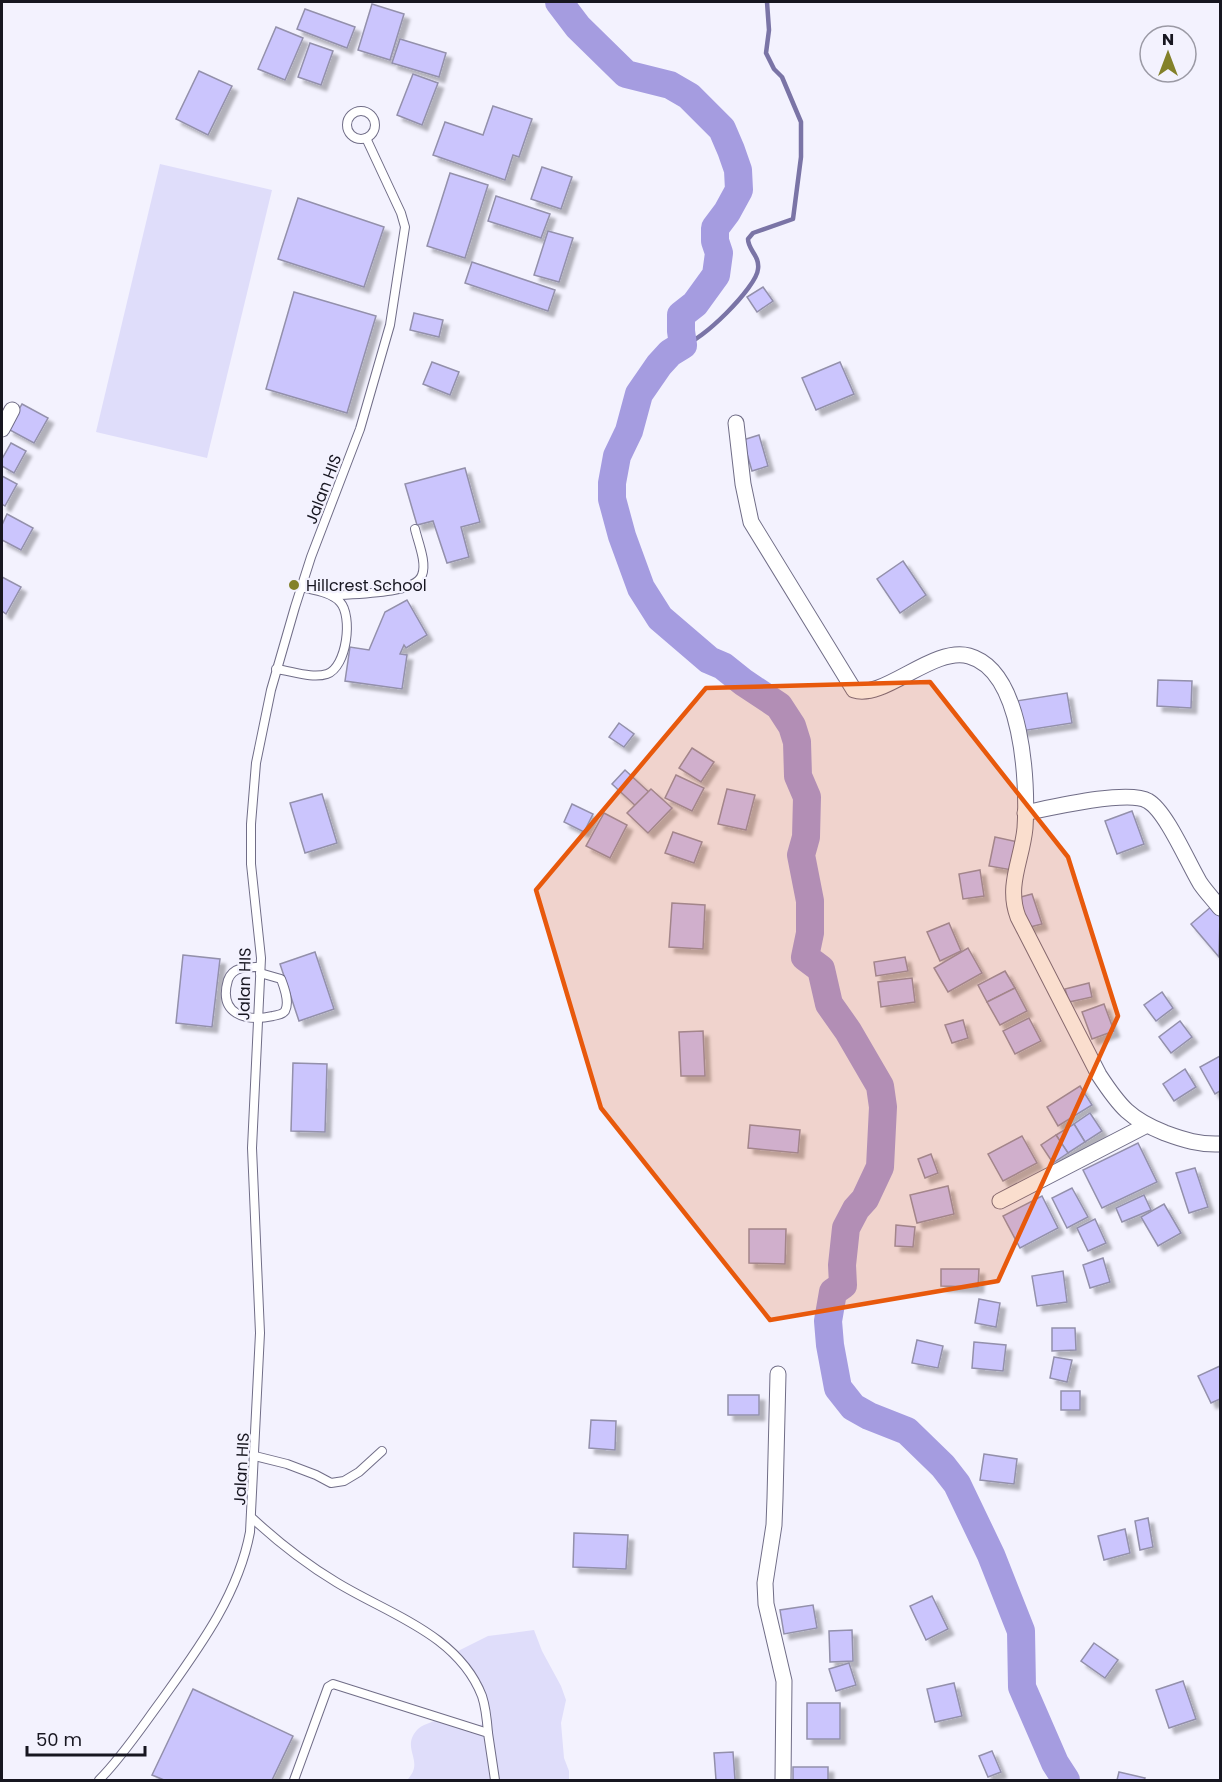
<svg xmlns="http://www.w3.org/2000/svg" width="1222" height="1782" viewBox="0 0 1222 1782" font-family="Poppins,sans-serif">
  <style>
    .green { fill: #dfddfa }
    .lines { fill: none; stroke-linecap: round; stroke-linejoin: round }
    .stream { stroke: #7a74a6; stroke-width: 4.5 }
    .river { stroke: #a59ce0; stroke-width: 28 }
    .building { fill: #cbc5fd; stroke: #9390ab; stroke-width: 1.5; filter: url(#shadow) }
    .service-casing { stroke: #706d87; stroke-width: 10 }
    .minor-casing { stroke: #706d87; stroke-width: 17 }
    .service { stroke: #fff; stroke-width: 8 }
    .minor { stroke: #fff; stroke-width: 15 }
    .marked { fill: #e8590c; fill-opacity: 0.2; stroke: #e8590c; stroke-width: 4.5; stroke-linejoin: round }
    .poi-dot { fill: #83812a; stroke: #f3f2fe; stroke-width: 2 }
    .labels { text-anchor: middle; stroke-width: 4.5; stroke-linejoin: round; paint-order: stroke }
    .street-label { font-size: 16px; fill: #171620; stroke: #f3f2fe }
    .poi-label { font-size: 16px; fill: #171620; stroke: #f3f2fe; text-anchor: start }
  </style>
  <defs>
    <filter id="shadow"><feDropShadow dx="5.5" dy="5.5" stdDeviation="1.5" flood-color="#0004"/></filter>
  </defs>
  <rect width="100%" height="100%" fill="#f3f2fe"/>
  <g class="green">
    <polygon points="160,164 272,190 207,458 96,432"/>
    <path d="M534,1630L542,1651L561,1686L566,1700L561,1723L564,1758L569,1771V1780H364H407C426,1761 400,1749 417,1730C421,1725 433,1722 439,1719L470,1728L483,1724C482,1698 468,1674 448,1656L488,1636Z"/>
  </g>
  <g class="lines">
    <path class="stream" d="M683,345C700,343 757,287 758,269C760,256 748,250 748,239L753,233L793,219L801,157V122L782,77L774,69L766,53L769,30L767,2"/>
    <polyline class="river" points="559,2 578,27 626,74 670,85 689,96 722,129 731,150 738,170 739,190 727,212 715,228 715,241 719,253 716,275 695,304 681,315 681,331 683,345 670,353 659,365 639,394 629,431 617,456 612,483 612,499 622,536 641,588 660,618 709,660 723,666 743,682 779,706 792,726 797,742 798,776 807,797 806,837 801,855 810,901 810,933 805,957 821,969 829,1004 848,1031 880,1086 883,1107 880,1167 865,1199 856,1209 846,1228 842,1265 843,1285 833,1292 828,1321 830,1345 838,1388 853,1407 869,1416 907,1431 943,1466 957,1484 991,1555 1021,1631 1022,1687 1055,1763 1066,1780"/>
  </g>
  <g class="building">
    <polygon points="372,4 404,14 390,60 358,50"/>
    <polygon points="305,9 355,27 347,48 297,29"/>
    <polygon points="276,27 303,38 285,80 258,69"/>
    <polygon points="400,39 446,53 439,77 392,63"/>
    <polygon points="310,43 333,51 321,85 298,77"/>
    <polygon points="199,71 232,86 208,135 176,119"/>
    <polygon points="413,74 438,83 422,125 397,115"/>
    <polygon points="493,106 532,119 519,157 513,155 505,180 433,155 445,122 483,135"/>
    <polygon points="542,167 572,177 561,209 531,199"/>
    <polygon points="450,173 488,185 465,258 427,246"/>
    <polygon points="496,196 550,214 541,238 488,221"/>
    <polygon points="298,198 384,227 364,287 278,259"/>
    <polygon points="548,231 573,238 559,282 534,275"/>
    <polygon points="472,262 555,290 548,311 465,283"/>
    <polygon points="763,287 773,301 757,312 747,297"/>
    <polygon points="294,292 376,316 347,413 266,389"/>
    <polygon points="414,313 443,320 439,337 410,330"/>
    <polygon points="432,362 459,372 450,395 423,384"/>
    <polygon points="840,362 854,394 816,410 802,378"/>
    <polygon points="22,404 48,418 34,443 8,429"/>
    <polygon points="759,435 768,466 752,471 743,440"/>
    <polygon points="11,443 26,451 14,473 2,466 2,459"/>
    <polygon points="465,468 480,522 461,527 469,557 447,563 433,521 417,525 405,484"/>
    <polygon points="2,476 17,484 5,506 2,504"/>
    <polygon points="7,514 33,528 21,550 2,540 2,525"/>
    <polygon points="903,561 926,595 900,613 877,579"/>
    <polygon points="2,577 21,587 6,614 2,611"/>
    <polygon points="407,600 427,635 406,648 404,645 400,654 407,655 402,689 345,681 350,647 369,650 385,612"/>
    <polygon points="1158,680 1192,681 1191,708 1157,706"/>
    <polygon points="1067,693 1072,723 1021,731 1016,701"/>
    <polygon points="619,723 634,734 624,747 609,737"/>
    <polygon points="692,748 714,762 701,782 679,768"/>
    <polygon points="625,770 652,795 639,809 612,784"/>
    <polygon points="676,775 704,788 692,811 665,798"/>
    <polygon points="651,789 672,808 648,833 627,813"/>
    <polygon points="727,789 755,795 746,830 718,824"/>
    <polygon points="322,794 337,843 305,853 290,803"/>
    <polygon points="572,804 593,814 584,832 564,822"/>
    <polygon points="1132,811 1144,844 1117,854 1105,821"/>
    <polygon points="604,813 627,825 610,858 586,846"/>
    <polygon points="673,832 702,842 694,863 665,853"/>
    <polygon points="995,837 1018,842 1012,870 989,866"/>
    <polygon points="980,870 984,896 963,899 959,874"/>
    <polygon points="1032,894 1042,924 1026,928 1017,898"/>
    <polygon points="672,903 705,905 703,949 669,947"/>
    <polygon points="1212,906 1220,916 1219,957 1191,924"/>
    <polygon points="949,923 961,951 940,961 927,932"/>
    <polygon points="968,948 982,973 948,992 934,968"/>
    <polygon points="315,952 334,1009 299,1021 280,964"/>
    <polygon points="183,955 220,959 212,1027 176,1023"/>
    <polygon points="905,957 908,971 876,976 874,962"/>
    <polygon points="1005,971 1015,988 987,1002 978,985"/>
    <polygon points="912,978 915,1002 881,1007 878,982"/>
    <polygon points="1089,983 1092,997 1069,1002 1065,989"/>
    <polygon points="1015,988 1027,1011 1000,1025 987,1002"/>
    <polygon points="1162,992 1173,1008 1156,1021 1144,1005"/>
    <polygon points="1104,1004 1114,1031 1092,1039 1082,1012"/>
    <polygon points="1029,1018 1041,1041 1015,1054 1003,1031"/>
    <polygon points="963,1020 968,1038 952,1043 945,1025"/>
    <polygon points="1180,1021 1192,1037 1171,1053 1159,1037"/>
    <polygon points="703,1031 705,1076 681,1076 679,1032"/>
    <polygon points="1220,1056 1220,1091 1215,1094 1200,1067"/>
    <polygon points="293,1063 327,1064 325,1132 291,1131"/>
    <polygon points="1185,1069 1196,1087 1174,1101 1163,1084"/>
    <polygon points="1080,1086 1092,1105 1058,1126 1047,1107"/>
    <polygon points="1090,1113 1102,1131 1085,1142 1074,1124"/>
    <polygon points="1074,1124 1085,1142 1068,1153 1056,1135"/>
    <polygon points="750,1125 800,1130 798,1153 748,1148"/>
    <polygon points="1056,1135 1068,1153 1053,1163 1041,1145"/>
    <polygon points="1022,1136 1037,1163 1003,1181 988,1154"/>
    <polygon points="1138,1143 1157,1182 1102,1208 1083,1170"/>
    <polygon points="931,1154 938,1173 925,1178 918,1159"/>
    <polygon points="1195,1168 1208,1207 1189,1213 1176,1173"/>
    <polygon points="948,1186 954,1214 917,1223 910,1195"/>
    <polygon points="1072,1188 1088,1217 1067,1228 1052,1198"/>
    <polygon points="1144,1195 1151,1210 1122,1222 1116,1208"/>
    <polygon points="1042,1196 1058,1228 1020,1248 1003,1216"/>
    <polygon points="1164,1204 1181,1233 1158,1246 1141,1217"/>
    <polygon points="1095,1219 1106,1243 1088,1251 1077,1228"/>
    <polygon points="896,1225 915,1227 913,1247 895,1246"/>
    <polygon points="749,1229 786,1229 785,1264 749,1263"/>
    <polygon points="1103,1258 1110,1282 1090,1288 1083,1265"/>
    <polygon points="941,1269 979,1269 978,1287 941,1286"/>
    <polygon points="1063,1271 1067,1302 1037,1306 1032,1276"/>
    <polygon points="979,1299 1000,1303 996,1327 975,1323"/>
    <polygon points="1052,1328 1075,1328 1076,1350 1052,1351"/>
    <polygon points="917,1340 943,1346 938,1368 912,1363"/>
    <polygon points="974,1342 1006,1345 1003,1371 972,1368"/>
    <polygon points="1054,1357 1072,1360 1067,1382 1050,1378"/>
    <polygon points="1220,1366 1220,1399 1211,1403 1198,1376"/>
    <rect x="1061" y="1391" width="19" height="19"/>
    <rect x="728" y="1395" width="31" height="20"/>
    <polygon points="591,1420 616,1421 615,1450 589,1448"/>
    <polygon points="984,1454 1017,1459 1014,1484 980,1480"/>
    <polygon points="1148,1518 1153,1547 1140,1550 1135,1521"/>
    <polygon points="1125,1529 1130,1553 1104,1560 1098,1536"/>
    <polygon points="574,1533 628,1535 626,1569 573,1567"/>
    <polygon points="932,1596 948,1629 926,1640 910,1606"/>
    <polygon points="813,1605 817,1628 784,1634 780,1610"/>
    <polygon points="852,1630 853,1661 830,1662 829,1631"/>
    <polygon points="1094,1643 1118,1660 1105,1678 1081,1661"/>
    <polygon points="849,1663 856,1685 836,1691 829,1669"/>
    <polygon points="1183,1681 1196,1719 1169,1728 1156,1690"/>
    <polygon points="954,1683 962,1716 935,1722 927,1689"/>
    <polygon points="193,1689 293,1736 272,1780 164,1780 152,1775"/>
    <rect x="807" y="1703" width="33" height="36"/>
    <polygon points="992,1751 1001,1772 988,1777 979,1756"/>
    <polygon points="733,1752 735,1780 716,1780 714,1753"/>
    <rect x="793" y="1767" width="35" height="13"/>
    <polygon points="1119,1772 1145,1778 1144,1780 1117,1780"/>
  </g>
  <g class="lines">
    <g class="service-casing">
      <g id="service">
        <circle cx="361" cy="125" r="14"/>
        <path d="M333,596C352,593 415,595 422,575C427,563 418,542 415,529"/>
        <path d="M276,669C292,671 312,679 327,674C347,667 353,616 340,602C331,592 313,590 301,587"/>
        <path d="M260,973L281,979C284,987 290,1002 285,1011C282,1015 277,1015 273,1016C245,1022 218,1014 228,980C233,966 248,967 260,967"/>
        <polyline points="255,1456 287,1464 316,1475 331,1483 344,1481 359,1472 382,1451"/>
        <path d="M252,1518C278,1542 306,1564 336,1582C388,1614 458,1634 482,1696C486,1708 487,1720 488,1733"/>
        <path d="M99,1780C122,1757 141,1728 161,1701C198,1649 238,1596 250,1532L260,1333L252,1148L261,958L251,864V824L256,763L271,690L295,607L311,557L360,429L390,325L405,227L401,213L366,138"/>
        <polyline points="294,1780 328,1687 333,1684 488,1733 495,1780"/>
      </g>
    </g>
    <g class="minor-casing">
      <g id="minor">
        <path d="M736,423L743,484L751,522L854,690C884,700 933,646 969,656C1023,671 1028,783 1025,828C1022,860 1006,885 1018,917L1099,1075C1120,1107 1130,1119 1165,1133C1184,1140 1200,1145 1220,1144"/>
        <polyline points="2,429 12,410"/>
        <path d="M1025,813C1050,808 1128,789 1148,801C1166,811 1188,863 1200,883C1206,892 1214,900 1220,908"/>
        <polyline points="1000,1201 1145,1126"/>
        <polyline points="778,1374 775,1498 774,1525 765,1583 766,1604 784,1681 783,1780"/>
      </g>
    </g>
    <use href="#service" class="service"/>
    <use href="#minor" class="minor"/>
  </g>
  <path class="marked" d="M930,682L1068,857L1118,1016L998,1281L770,1320L601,1108L536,890L706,688Z"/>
  <circle class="poi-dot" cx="294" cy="585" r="6"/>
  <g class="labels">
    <g class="street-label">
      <text transform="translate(323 489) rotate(-69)" y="6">Jalan HIS</text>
      <text transform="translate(244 984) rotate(-89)" y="6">Jalan HIS</text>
      <text transform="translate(241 1469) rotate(-87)" y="6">Jalan HIS</text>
    </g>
    <g class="poi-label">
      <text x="306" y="591">Hillcrest School</text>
    </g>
  </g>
  <rect width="1222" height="1782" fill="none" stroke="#171620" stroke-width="6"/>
  <g transform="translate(1168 54)"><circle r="28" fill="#f3f2fe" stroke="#9b9aa5" stroke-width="1.5"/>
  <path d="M0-4.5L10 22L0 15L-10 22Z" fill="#83812a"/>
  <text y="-9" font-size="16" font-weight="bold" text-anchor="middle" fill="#171620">N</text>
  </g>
  <path d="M27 1746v9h118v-9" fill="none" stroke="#171620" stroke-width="3"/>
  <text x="36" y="1746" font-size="18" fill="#171620" stroke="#f3f2fe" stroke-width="4.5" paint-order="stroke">50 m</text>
</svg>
